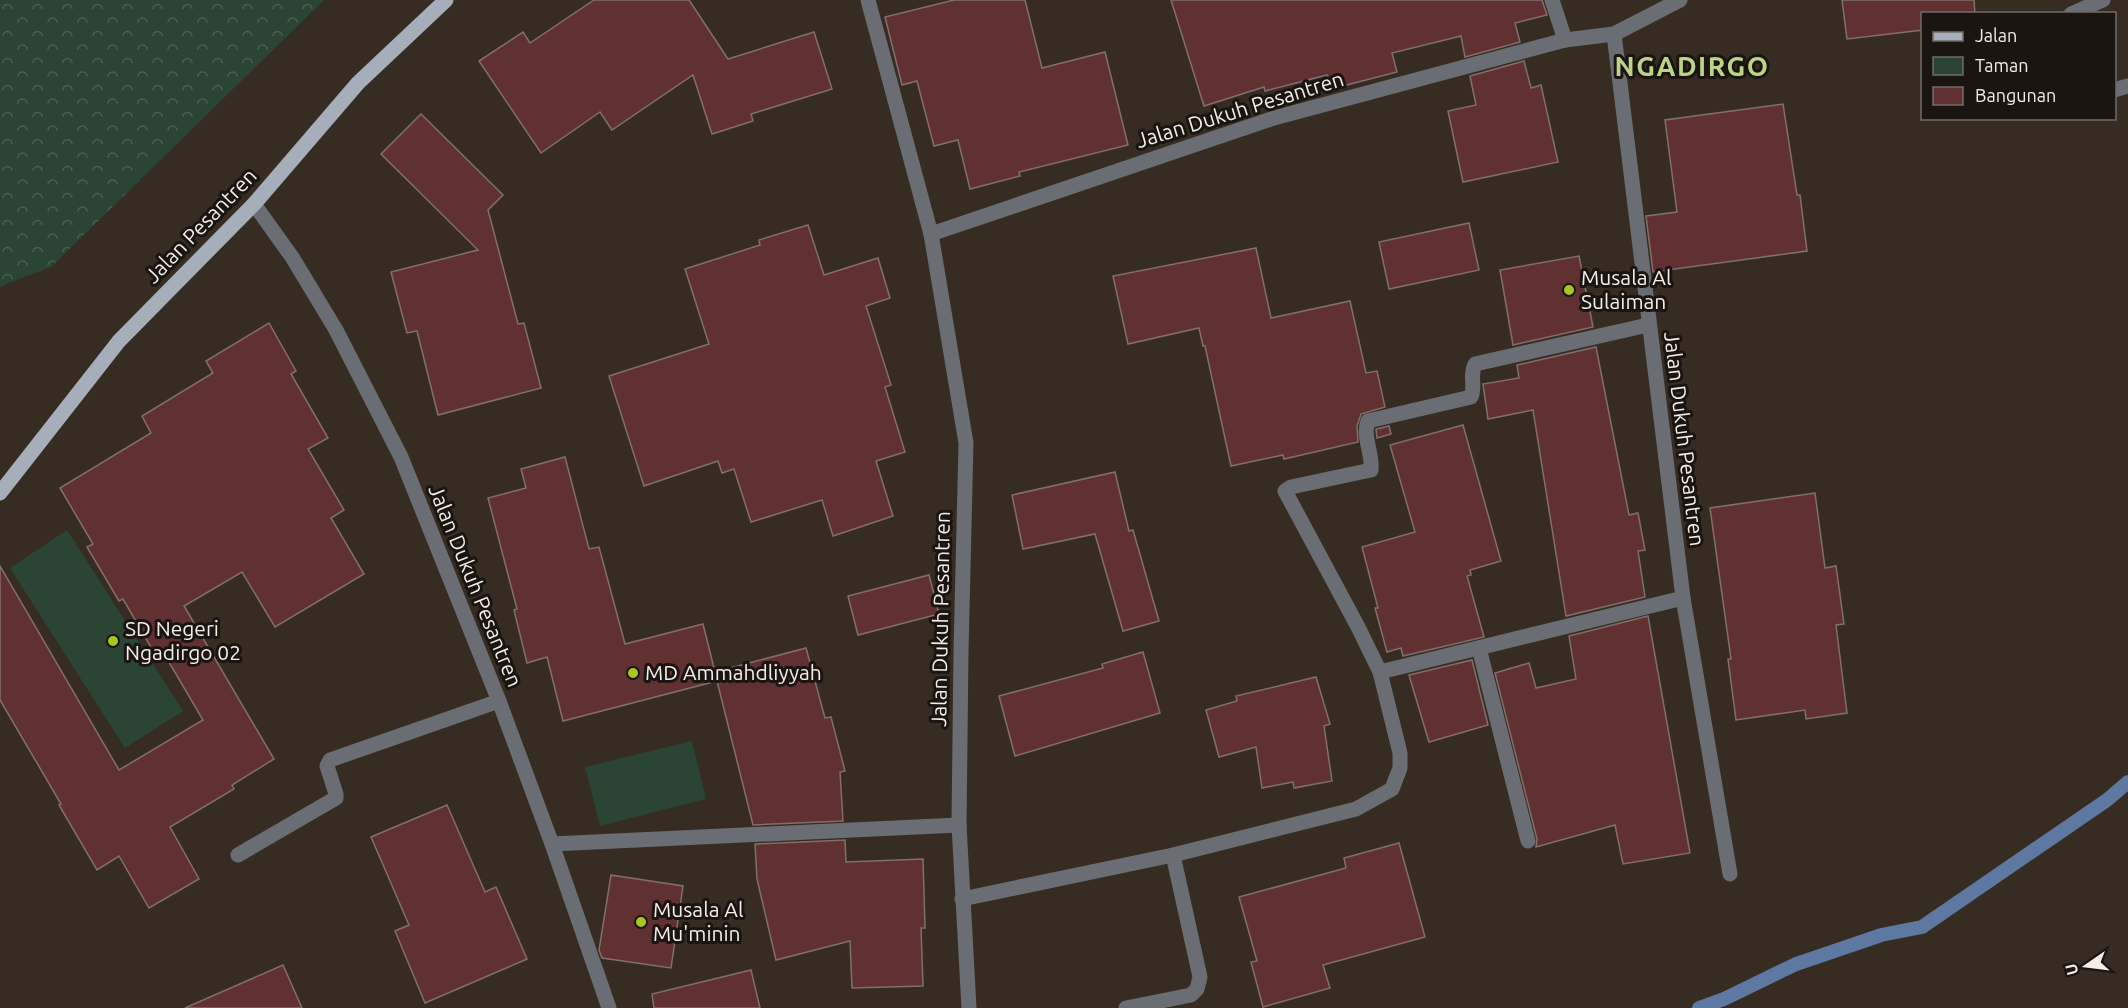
<svg xmlns="http://www.w3.org/2000/svg" width="2128" height="1008" viewBox="0 0 2128 1008" font-family="Ubuntu,sans-serif">
  <style>
    .forest { fill: url(#forest-crowns) }
    .park { fill: #2a4533 }
    .lines { fill: none; stroke-linecap: round; stroke-linejoin: round }
    .stream { stroke: #5d79a1; stroke-width: 14 }
    .building { fill: #613131; stroke: #816f6e; stroke-width: 1.5 }
    .minor { stroke: #6a6e74; stroke-width: 15 }
    .major { stroke: #a5aeba; stroke-width: 15 }
    .poi-dot { fill: #a7c71e; stroke: #1a1511; stroke-width: 2 }
    .labels { text-anchor: middle; stroke-width: 6; stroke-linejoin: round; paint-order: stroke }
    .street-label { font-size: 21px; fill: #f5ede7; stroke: #1a1511 }
    .poi-label { font-size: 21px; fill: #f5ede7; stroke: #1a1511; text-anchor: start }
    .district-label { font-size: 27px; font-weight: bold; letter-spacing: 1.5px; fill: #bed288; stroke: #1a1511 }
  </style>
  <defs>
    <pattern id="forest-crowns" width="20" height="18" patternUnits="userSpaceOnUse" patternTransform="scale(1.5)"><rect width="20" height="18" fill="#2a4533"/><path d="M2 6a3 3 0 1 1 6 0M12 15a3 3 0 1 1 6 0" fill="none" stroke="#4a6051"/></pattern>
  </defs>
  <rect width="100%" height="100%" fill="#372c22"/>
  <polygon class="forest" points="0,0 324,0 51,267 8,283 0,288"/>
  <g class="park">
    <polygon points="67,530 183,711 125,748 10,568"/>
    <polygon points="692,741 706,799 600,826 585,767"/>
  </g>
  <g class="lines">
    <polyline class="stream" points="1699,1008 1724,999 1796,964 1881,935 1922,927 2107,800 2128,782"/>
  </g>
  <g class="building">
    <polygon points="594,0 689,0 728,59 814,32 832,89 751,114 753,121 712,134 693,75 612,130 600,112 541,153 479,61 523,32 530,43"/>
    <polygon points="954,0 1025,0 1042,68 1105,52 1128,145 1019,172 1020,176 970,189 958,140 934,146 917,81 902,85 885,17"/>
    <polygon points="1171,0 1542,0 1547,15 1515,23 1520,42 1465,57 1461,36 1392,53 1397,72 1331,89 1327,75 1265,91 1264,87 1204,106"/>
    <polygon points="1842,0 1974,0 1975,14 1923,14 1923,30 1847,39"/>
    <polygon points="1524,61 1531,88 1541,85 1558,162 1463,182 1448,111 1476,105 1470,76"/>
    <polygon points="1783,104 1797,195 1800,195 1807,251 1653,272 1646,216 1677,212 1665,120"/>
    <polygon points="421,114 503,195 488,210 518,324 524,323 541,388 438,415 417,331 407,333 391,272 478,250 381,154"/>
    <polygon points="1469,223 1479,270 1389,289 1379,242"/>
    <polygon points="808,225 824,275 878,258 890,298 866,306 891,385 885,387 905,452 876,461 893,516 833,536 822,500 751,522 734,469 722,473 718,461 644,486 609,376 709,344 685,269 760,245 759,240"/>
    <polygon points="1256,248 1271,318 1350,301 1366,373 1377,371 1385,407 1361,414 1357,426 1358,442 1284,459 1283,455 1231,466 1205,346 1203,346 1199,328 1128,344 1113,276"/>
    <polygon points="1579,256 1593,327 1513,345 1500,270"/>
    <polygon points="269,323 296,371 291,374 328,438 308,449 344,510 331,518 364,574 275,627 242,572 184,606 274,759 232,785 234,789 170,827 199,879 149,908 119,856 97,870 59,805 61,804 0,700 0,566 119,770 203,720 166,657 159,661 123,599 119,601 87,547 93,544 60,488 151,433 142,416 213,373 206,361"/>
    <polygon points="1596,347 1629,515 1638,513 1645,550 1638,551 1645,597 1566,616 1533,410 1488,419 1483,384 1519,378 1517,365"/>
    <polygon points="1463,425 1501,561 1470,570 1471,575 1467,576 1484,637 1403,656 1401,648 1387,652 1375,608 1378,608 1362,547 1415,532 1390,445"/>
    <polygon points="1389,426 1391,434 1377,438 1376,429"/>
    <polygon points="565,457 589,549 599,547 625,644 703,624 715,672 806,648 825,718 831,717 845,771 840,772 843,821 753,825 717,681 563,721 547,657 527,663 514,610 517,609 488,498 526,488 521,469"/>
    <polygon points="1115,472 1129,531 1133,530 1159,621 1123,631 1095,534 1023,549 1012,495"/>
    <polygon points="1815,493 1825,568 1836,566 1844,624 1836,625 1847,713 1806,719 1805,710 1736,720 1728,659 1731,659 1710,508"/>
    <polygon points="929,575 939,614 858,635 848,596"/>
    <polygon points="1648,616 1690,853 1623,864 1615,825 1536,847 1537,839 1495,673 1529,663 1536,688 1576,679 1569,636"/>
    <polygon points="1143,652 1160,713 1015,756 999,696 1103,668 1102,664"/>
    <polygon points="1472,660 1488,725 1429,742 1409,675"/>
    <polygon points="1316,677 1330,724 1324,726 1332,781 1294,788 1293,782 1262,788 1256,747 1219,757 1206,710 1237,701 1236,696"/>
    <polygon points="447,805 485,892 496,887 527,959 425,1003 395,931 409,925 371,837"/>
    <polygon points="845,840 846,862 923,859 925,928 921,928 923,986 852,988 850,941 776,960 757,879 755,844"/>
    <polygon points="1399,843 1425,937 1323,965 1330,988 1263,1007 1251,962 1257,961 1239,897 1346,868 1344,858"/>
    <polygon points="611,875 683,886 671,968 602,958 599,950"/>
    <polygon points="283,965 302,1008 185,1008"/>
    <polygon points="751,970 760,1008 654,1008 652,994"/>
  </g>
  <g class="lines">
    <g class="minor">
      <polyline points="868,0 931,234 966,443 961,652 959,825 969,1008"/>
      <polyline points="1552,0 1565,40"/>
      <polyline points="2071,14 2103,0"/>
      <polyline points="1614,34 1683,598 1730,874"/>
      <polyline points="2114,90 2128,86"/>
      <polyline points="254,204 292,257 336,330 401,457 499,701 552,844 609,1008"/>
      <polyline points="931,234 1274,118 1565,40 1614,34 1680,0"/>
      <polyline points="1479,648 1528,841"/>
      <path d="M1380,672L1358,627L1285,491L1291,487L1371,470C1373,454 1362,436 1368,421L1471,397C1476,386 1469,376 1475,364L1648,325"/>
      <polyline points="552,844 959,825"/>
      <polyline points="238,855 336,798 336,794 327,766 330,760 499,701"/>
      <polyline points="962,899 1173,855 1356,809 1392,789 1400,768 1400,753 1380,672 1683,598"/>
      <polyline points="1126,1008 1191,995 1197,989 1200,977 1173,855"/>
    </g>
    <polyline class="major" points="0,493 119,341 254,204 358,83 446,0"/>
  </g>
  <g class="poi-dot">
    <circle cx="1569" cy="290" r="6"/>
    <circle cx="113" cy="641" r="6"/>
    <circle cx="633" cy="673" r="6"/>
    <circle cx="641" cy="922" r="6"/>
  </g>
  <g class="labels">
    <g class="street-label">
      <text transform="translate(1240 110) rotate(-17)" y="7">Jalan Dukuh Pesantren</text>
      <text transform="translate(201 226) rotate(-46)" y="7">Jalan Pesantren</text>
      <text transform="translate(1684 439) rotate(83)" y="7">Jalan Dukuh Pesantren</text>
      <text transform="translate(475 586) rotate(68)" y="7">Jalan Dukuh Pesantren</text>
      <text transform="translate(941 619) rotate(-89)" y="7">Jalan Dukuh Pesantren</text>
    </g>
    <g class="poi-label">
      <text x="1581" y="285">Musala Al<tspan x="1581" dy="24">Sulaiman</tspan></text>
      <text x="125" y="636">SD Negeri<tspan x="125" dy="24">Ngadirgo 02</tspan></text>
      <text x="645" y="680">MD Ammahdliyyah</text>
      <text x="653" y="917">Musala Al<tspan x="653" dy="24">Mu'minin</tspan></text>
    </g>
    <g class="district-label">
      <text x="1692" y="76">NGADIRGO</text>
    </g>
  </g>
  <rect x="1921" y="12" width="195" height="108" fill="#1a1511" stroke="#726b67" stroke-width="1.5"/>
  <rect x="1933" y="32" width="30" height="9" fill="#a5aeba" stroke="#726b67" stroke-width="1.5"/>
  <text x="1975" y="42" font-size="18" fill="#f5ede7">Jalan</text>
  <rect x="1933" y="57" width="30" height="18" fill="#2a4533" stroke="#726b67" stroke-width="1.5"/>
  <text x="1975" y="72" font-size="18" fill="#f5ede7">Taman</text>
  <rect x="1933" y="87" width="30" height="18" fill="#613131" stroke="#726b67" stroke-width="1.5"/>
  <text x="1975" y="102" font-size="18" fill="#f5ede7">Bangunan</text>
  <g transform="translate(2086 966) rotate(256)" stroke="#1a1511" stroke-width="4.5" paint-order="stroke">
  <path d="M0-4.5L10 22L0 15L-10 22Z" fill="#f5ede7"/>
  <text y="-9" font-size="16" font-weight="bold" text-anchor="middle" fill="#f5ede7">U</text>
  </g>
</svg>
